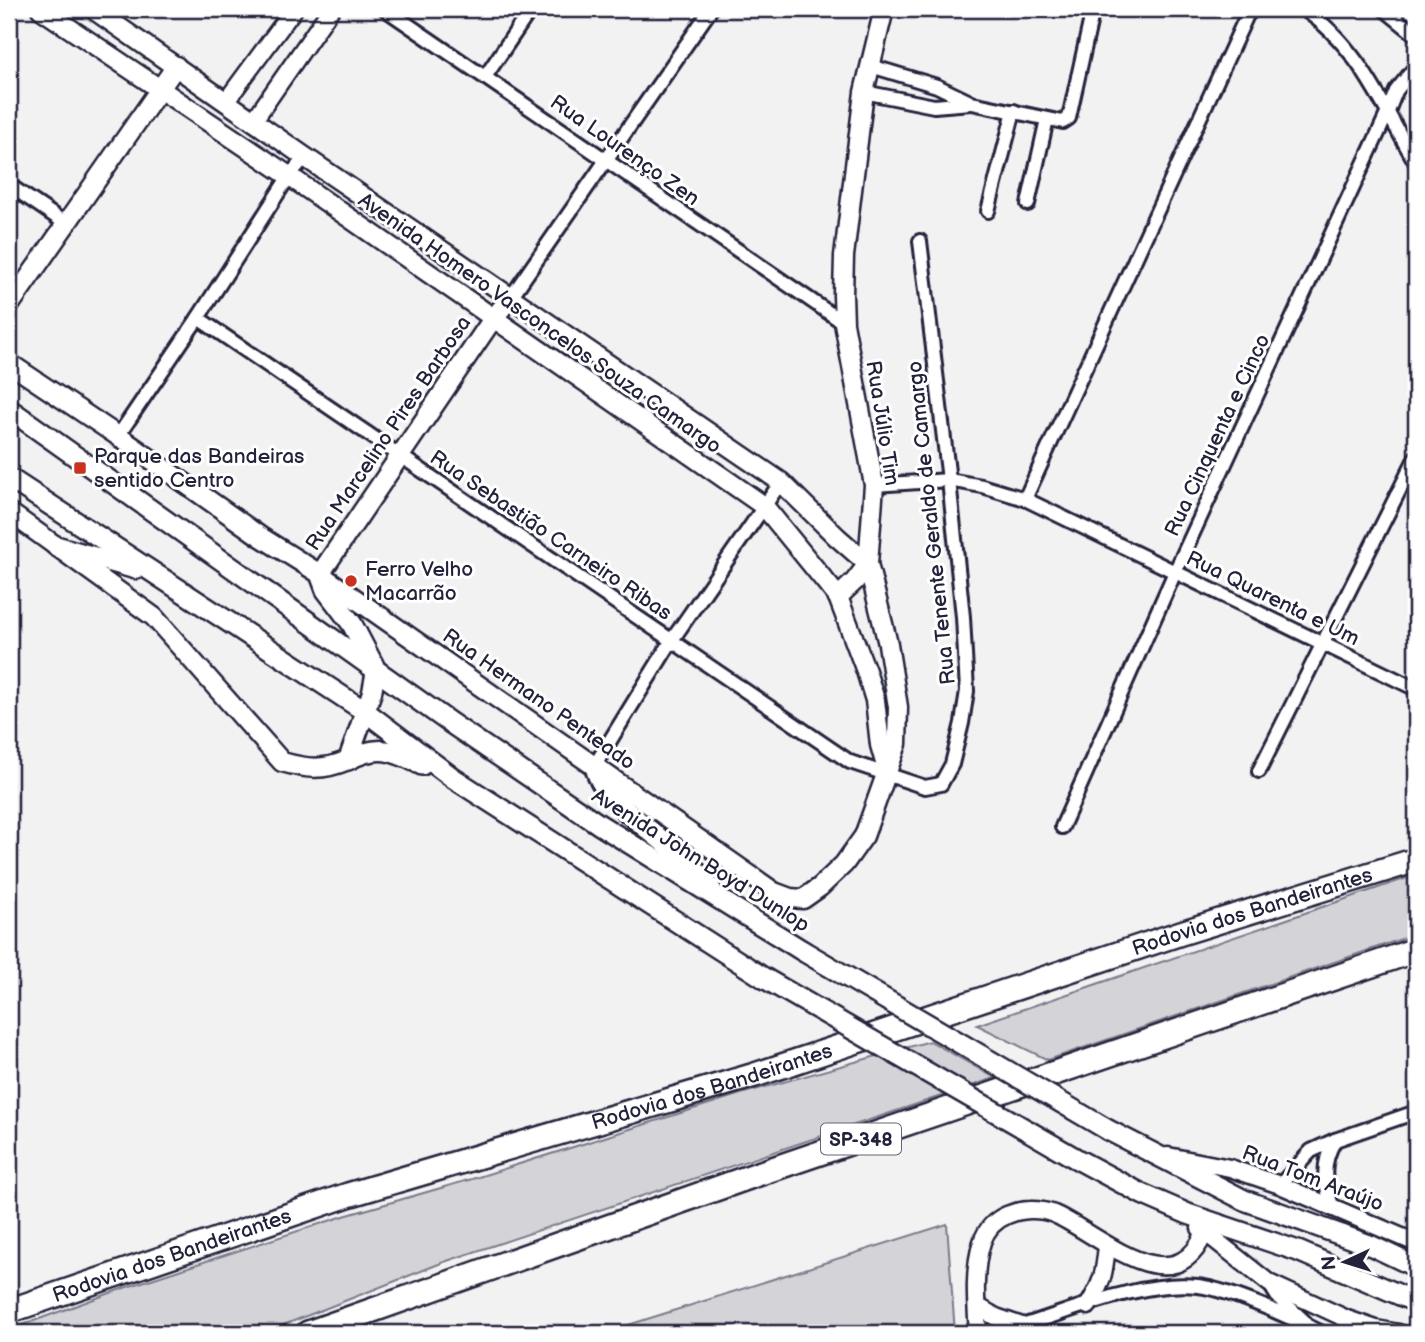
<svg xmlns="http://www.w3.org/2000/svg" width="1425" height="1342" viewBox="0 0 1425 1342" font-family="'Balsamiq Sans',sans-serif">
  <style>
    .green { fill: #d3d3d8; stroke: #7a7a8a; stroke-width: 2 }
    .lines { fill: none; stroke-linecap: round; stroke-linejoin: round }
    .minor-casing { stroke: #22223b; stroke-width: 18 }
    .tertiary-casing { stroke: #22223b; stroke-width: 21 }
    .secondary-casing { stroke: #22223b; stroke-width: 23 }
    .primary-casing { stroke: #22223b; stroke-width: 24 }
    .motorway-casing { stroke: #22223b; stroke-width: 28 }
    .minor { stroke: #fff; stroke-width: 12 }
    .tertiary { stroke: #fff; stroke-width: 16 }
    .secondary { stroke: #fff; stroke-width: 18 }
    .primary { stroke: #fff; stroke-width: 19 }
    .motorway { stroke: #fff; stroke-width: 23 }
    .primary-bridge-casing { stroke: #22223b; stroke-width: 24; stroke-linecap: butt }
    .primary-bridge { stroke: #fff; stroke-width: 19 }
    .poi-dot { fill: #c8321e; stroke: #fff; stroke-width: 2.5 }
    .labels { text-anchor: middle; stroke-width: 6; stroke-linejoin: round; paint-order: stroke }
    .shield { fill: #fff; stroke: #646476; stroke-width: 2 }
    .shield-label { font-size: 19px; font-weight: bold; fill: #22223b }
    .street-label { font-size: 21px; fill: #22223b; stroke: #fff }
    .poi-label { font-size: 21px; fill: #22223b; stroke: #fff; text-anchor: start }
  </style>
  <rect width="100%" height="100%" fill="#f2f2f3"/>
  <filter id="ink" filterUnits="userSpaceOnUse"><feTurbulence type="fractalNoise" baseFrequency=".0143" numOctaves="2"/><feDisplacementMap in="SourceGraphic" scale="14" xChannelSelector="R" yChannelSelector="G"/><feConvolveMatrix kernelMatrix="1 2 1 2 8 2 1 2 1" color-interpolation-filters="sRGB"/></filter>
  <g filter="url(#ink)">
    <g class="green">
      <polygon points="1416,875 1416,934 1048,1060 977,1025"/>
      <polygon points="930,1041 995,1078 444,1262 263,1333 9,1333 9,1330 124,1288 344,1216 472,1179 744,1093"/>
      <polygon points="947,1224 955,1333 603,1333"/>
    </g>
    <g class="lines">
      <g class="minor-casing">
        <g id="minor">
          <polyline points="385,9 844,323"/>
          <path d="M1303,9C1358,44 1384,109 1416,163"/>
          <polyline points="1384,9 1416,35"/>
          <polyline points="871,66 937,86 972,103 1063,122 1069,118 1093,9"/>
          <polyline points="485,77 531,9"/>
          <polyline points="864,92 934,106 971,103"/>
          <polyline points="9,185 65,223"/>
          <polyline points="1028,204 1047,119"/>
          <polyline points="988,211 1014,111"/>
          <polyline points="511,297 711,9"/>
          <polyline points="198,318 850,762 925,787 941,784 952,764 962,723 967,691 963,617 949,480 920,241"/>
          <polyline points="118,436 198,318 289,176 305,157"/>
          <polyline points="874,485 949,480 982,486 1025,499 1416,689"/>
          <polyline points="1025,499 1247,15 1254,9"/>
          <polyline points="595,765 672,640 781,482"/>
          <polyline points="1259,771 1416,457"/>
          <polyline points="1062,827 1175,572 1387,114 1396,91 1416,66"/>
          <polyline points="1280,1185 1311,1151 1335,1140 1416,1112"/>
          <path d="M1332,1206C1324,1181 1321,1164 1335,1140"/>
          <polyline points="1269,1283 1277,1296 1304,1321"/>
          <path d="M1014,1333L1022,1326C1074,1310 1143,1280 1198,1286C1231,1290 1292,1318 1322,1333"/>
        </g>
      </g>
      <g class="tertiary-casing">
        <g id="tertiary">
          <polyline points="227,100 294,9"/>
          <polyline points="254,120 331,9"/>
          <polyline points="1168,1156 1230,1168 1280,1185 1416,1243"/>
          <polyline points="1200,1228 1269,1283 1347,1319 1376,1329 1399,1333"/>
          <polyline points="977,1306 996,1317 1022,1326"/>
          <path d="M1088,1306C1103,1281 1104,1275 1107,1246"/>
          <path d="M978,1333C976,1304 973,1270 982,1242C986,1230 995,1220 1007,1215C1021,1209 1039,1208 1054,1214C1096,1232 1173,1307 1204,1234"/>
        </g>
      </g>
      <g class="secondary-casing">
        <g id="secondary">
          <polyline points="41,9 289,176 764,506 838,597 866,671 875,700 880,745 888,773"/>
          <polyline points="93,9 305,157 781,482 837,537 868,564"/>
          <polyline points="9,306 176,66"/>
          <polyline points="9,363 118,436 261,537 320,574 774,892 790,898 803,899 820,887 844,864 864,836 897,744 898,707 888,644 868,564 874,485 844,323 843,295 844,256 864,92 884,9"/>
          <path d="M9,512L154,617L282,762C307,769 323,771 348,760L372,692L376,670"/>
          <polyline points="320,574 492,320 511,297"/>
          <polyline points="838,597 855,581 868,564"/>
        </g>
      </g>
      <g class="primary-casing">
        <g id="primary">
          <polyline points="9,409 449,722 600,825 803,951"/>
          <polyline points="9,478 366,712 453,778 764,978"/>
          <polyline points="56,546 136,569"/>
          <polyline points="320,574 326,590 352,624 374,666"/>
          <path d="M348,760C378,744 393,750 422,765"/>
          <path d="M595,765C600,808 688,848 712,891"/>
          <polyline points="1108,1130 1244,1200 1372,1246 1416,1267"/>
          <polyline points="1075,1158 1142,1194 1188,1214 1298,1251 1416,1302"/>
        </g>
      </g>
      <g class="motorway-casing">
        <g id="motorway">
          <path id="s1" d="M9,1311L348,1195L755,1075L1181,933L1416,860"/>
          <polyline points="308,1333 755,1175 1416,950"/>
        </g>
      </g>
      <use href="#minor" class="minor"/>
      <use href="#tertiary" class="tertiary"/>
      <use href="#secondary" class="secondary"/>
      <use href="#primary" class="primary"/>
      <use href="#motorway" class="motorway"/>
      <g class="primary-bridge-casing">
        <g id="primary-bridge">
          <polyline points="803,951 1108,1130"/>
          <polyline points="764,978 1075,1158"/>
        </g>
      </g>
      <use href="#primary-bridge" class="primary-bridge"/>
    </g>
  </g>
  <g class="poi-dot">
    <rect x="73" y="461" width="14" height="14" rx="3.5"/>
    <circle cx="351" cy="581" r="7"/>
  </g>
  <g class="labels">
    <rect class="shield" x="821" y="1123.5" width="80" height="31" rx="5"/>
    <g class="shield-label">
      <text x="861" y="1146">SP-348</text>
    </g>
    <g class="street-label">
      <text transform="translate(625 150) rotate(35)" y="7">Rua Lourenço Zen</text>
      <text transform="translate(540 323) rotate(35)" y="7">Avenida Homero Vasconcelos Souza Camargo</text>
      <text transform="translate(883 423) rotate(81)" y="7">Rua Júlio Tim</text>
      <text transform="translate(388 433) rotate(-56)" y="7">Rua Marcelino Pires Barbosa</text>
      <text transform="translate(1217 435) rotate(-65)" y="7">Rua Cinquenta e Cinco</text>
      <text transform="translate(931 523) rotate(-96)" y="7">Rua Tenente Geraldo de Camargo</text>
      <text transform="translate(551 535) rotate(34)" y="7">Rua Sebastião Carneiro Ribas</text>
      <text transform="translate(1273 598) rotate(26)" y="7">Rua Quarenta e Um</text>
      <text transform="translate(539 699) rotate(35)" y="7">Rua Hermano Penteado</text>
      <text transform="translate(701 860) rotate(32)" y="7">Avenida John Boyd Dunlop</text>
      <text dy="7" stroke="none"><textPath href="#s1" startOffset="1306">Rodovia dos Bandeirantes</textPath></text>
      <text dy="7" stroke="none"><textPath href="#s1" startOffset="738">Rodovia dos Bandeirantes</textPath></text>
      <text transform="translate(1313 1178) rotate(21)" y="7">Rua Tom Araújo</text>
      <text dy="7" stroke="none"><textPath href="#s1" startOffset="172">Rodovia dos Bandeirantes</textPath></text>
    </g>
    <g class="poi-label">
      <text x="94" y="463">Parque das Bandeiras<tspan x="94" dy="24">sentido Centro</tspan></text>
      <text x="365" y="576">Ferro Velho<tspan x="365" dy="24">Macarrão</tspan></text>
    </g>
  </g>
  <rect width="1425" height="1342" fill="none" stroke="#fff" stroke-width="35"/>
  <rect x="18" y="18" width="1390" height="1307" fill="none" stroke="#22223b" stroke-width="2.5" filter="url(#ink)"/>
  <g transform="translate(1345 1262) rotate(266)" stroke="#ffffff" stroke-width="5" paint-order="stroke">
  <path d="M0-5L12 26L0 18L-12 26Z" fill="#22223b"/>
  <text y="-10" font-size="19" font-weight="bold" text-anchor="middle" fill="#22223b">N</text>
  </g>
</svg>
